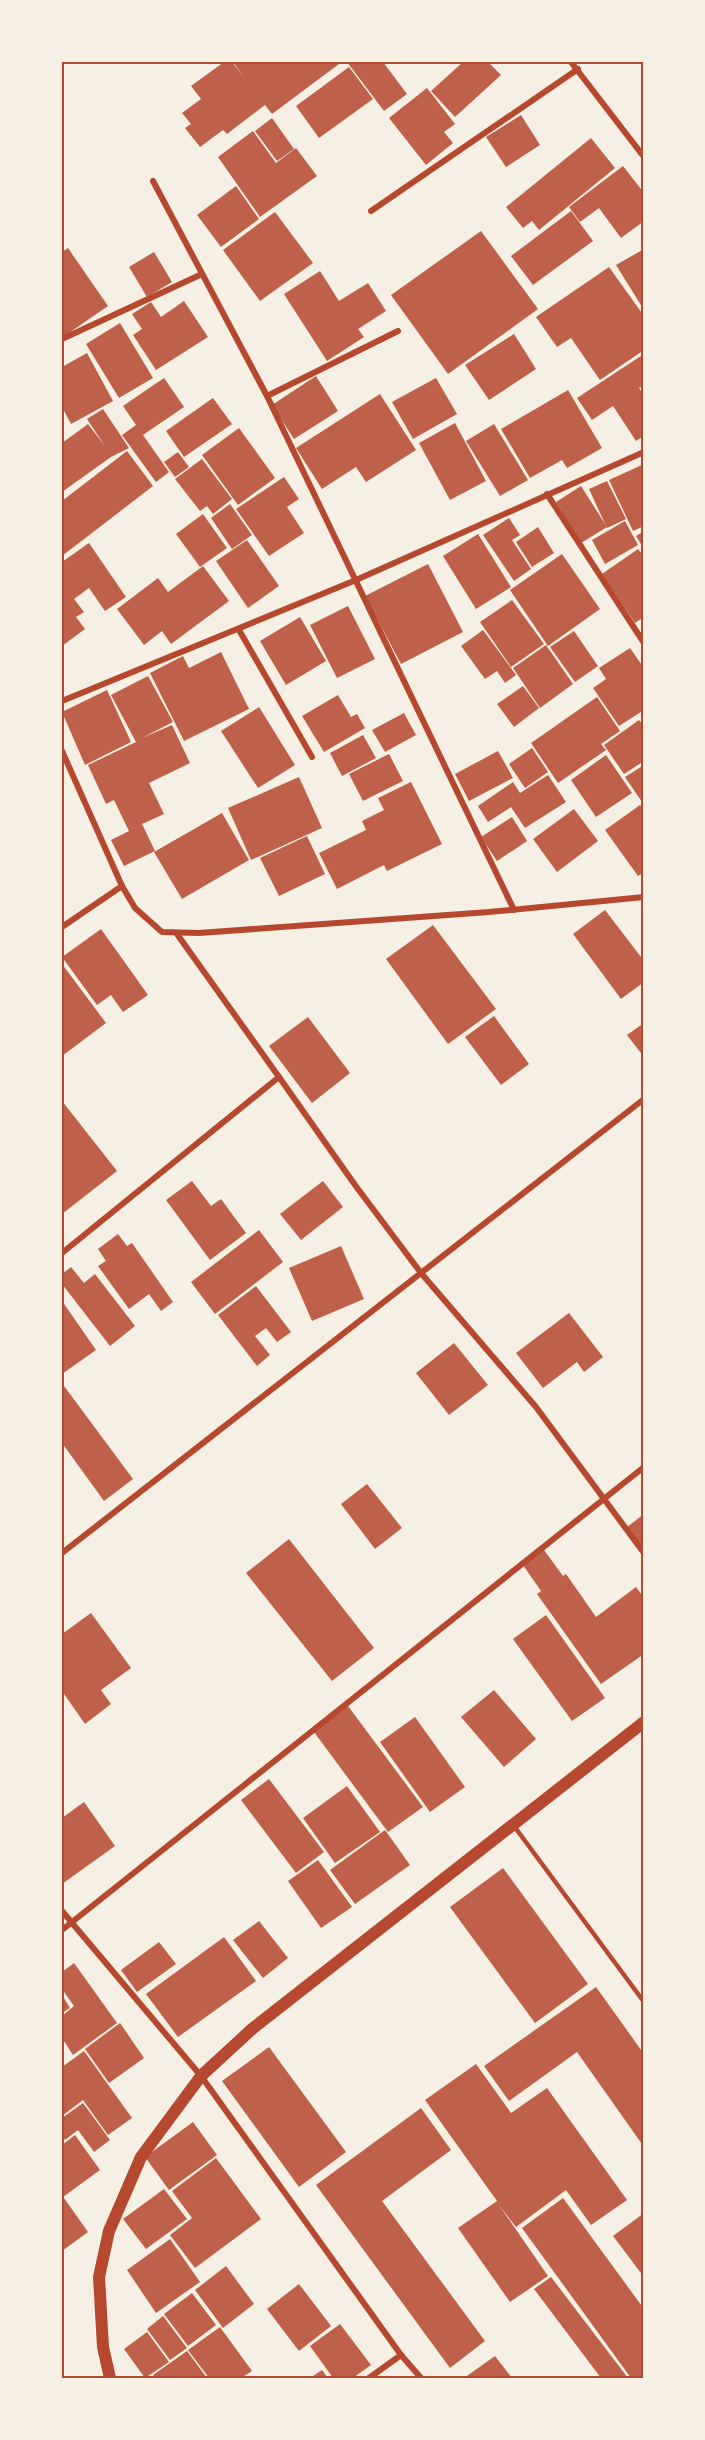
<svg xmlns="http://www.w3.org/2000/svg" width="705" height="2440" viewBox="0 0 705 2440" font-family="'Asap Condensed',sans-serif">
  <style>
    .building { fill: #bf614a }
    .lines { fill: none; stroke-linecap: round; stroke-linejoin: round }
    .service { stroke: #b5482f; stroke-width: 4.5 }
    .minor { stroke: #b5482f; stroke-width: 6 }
    .secondary { stroke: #b5482f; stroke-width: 12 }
    .neatline { fill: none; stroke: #b5482f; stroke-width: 2 }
  </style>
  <rect width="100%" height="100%" fill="#f6efe4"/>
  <g class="building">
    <polygon points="224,62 232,62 243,76 233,62 337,62 339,64 272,114 265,105 227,134 223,130 200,147 185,128 191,124 182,113 201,99 191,86"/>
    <polygon points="347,62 383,62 407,94 384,111"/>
    <polygon points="463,62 488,62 501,75 455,117 431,91"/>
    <polygon points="349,67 373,99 319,138 296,106"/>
    <polygon points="427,88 455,124 444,132 453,143 426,165 389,118"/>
    <polygon points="521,115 540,145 506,167 486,137"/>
    <polygon points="272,118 294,149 277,161 255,131"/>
    <polygon points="253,131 276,163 296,148 317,176 260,217 218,157"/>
    <polygon points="591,138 615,168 539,230 532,221 523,228 506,207"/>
    <polygon points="623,166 644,193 644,221 621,238 599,208 580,222 569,207"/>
    <polygon points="236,186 259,219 221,247 197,215"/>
    <polygon points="571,211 593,241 533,285 511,256"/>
    <polygon points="275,212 313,263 260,301 223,250"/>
    <polygon points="481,231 538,309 448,374 391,295"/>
    <polygon points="68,248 108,306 63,337 62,252"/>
    <polygon points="644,249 644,310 616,265"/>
    <polygon points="154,252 172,282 147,297 129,267"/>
    <polygon points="609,267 644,316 644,350 600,380 571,338 557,347 536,317"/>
    <polygon points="320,271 339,301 368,283 386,311 358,329 364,337 327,361 284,294"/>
    <polygon points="184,301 208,337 156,370 133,335 142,329 132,314 151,302 161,317"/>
    <polygon points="120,323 153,378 119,398 86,344"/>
    <polygon points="514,334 536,369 489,400 465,365"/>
    <polygon points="87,353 113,401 71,424 62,407 62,367"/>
    <polygon points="644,354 644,386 639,388 644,395 644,436 636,441 613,406 592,420 577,398"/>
    <polygon points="316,376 338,411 294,439 272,405"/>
    <polygon points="164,378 184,407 143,435 169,472 156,482 122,435 136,425 123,406"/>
    <polygon points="436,378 457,414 413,439 392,402"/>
    <polygon points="568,390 602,448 567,468 562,460 530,478 501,429"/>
    <polygon points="380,394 416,450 366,482 356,467 322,489 296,448"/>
    <polygon points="213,398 232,424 184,457 166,431"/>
    <polygon points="103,409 129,448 111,457 62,492 62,443 88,424 105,446 87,419"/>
    <polygon points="455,423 486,481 450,500 419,443"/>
    <polygon points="494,424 528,480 500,496 466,441"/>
    <polygon points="239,428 275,478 238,505 202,455"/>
    <polygon points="127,451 153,486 62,556 62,501"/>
    <polygon points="178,452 189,467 175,477 164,462"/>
    <polygon points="202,459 232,499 213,514 207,506 200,511 175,479"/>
    <polygon points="644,464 644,526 633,531 609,480"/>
    <polygon points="284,477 299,499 287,507 304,533 269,556 236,509"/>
    <polygon points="607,481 626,519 607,528 589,489"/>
    <polygon points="581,486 607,527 581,543 556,502"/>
    <polygon points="230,504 252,535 232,549 211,518"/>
    <polygon points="203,514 227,548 200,567 176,534"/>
    <polygon points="509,518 520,535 512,540 531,569 514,581 483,535"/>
    <polygon points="625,521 638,545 605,564 592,540"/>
    <polygon points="538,527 554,553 532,567 516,542"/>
    <polygon points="644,531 644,549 636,536"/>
    <polygon points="478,534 511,587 476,609 443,556"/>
    <polygon points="247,540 279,586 248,608 216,561"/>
    <polygon points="89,543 126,597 105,611 89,588 74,599 84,612 76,617 85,629 62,646 62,562"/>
    <polygon points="638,549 644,556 644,617 635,623 602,574"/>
    <polygon points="562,554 600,609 548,646 510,590"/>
    <polygon points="428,564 463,632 401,664 365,596"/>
    <polygon points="203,566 229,601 171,644 162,631 144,645 117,609 158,578 168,592"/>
    <polygon points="512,600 544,644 511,667 480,622"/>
    <polygon points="348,606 375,659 337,678 310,625"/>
    <polygon points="300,617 326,661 286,685 260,641"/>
    <polygon points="483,630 516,675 505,683 497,671 485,679 461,646"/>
    <polygon points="574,631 598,666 575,682 550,647"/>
    <polygon points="546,645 573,684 540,708 513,668"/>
    <polygon points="630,648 644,668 644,710 619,726 593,688 606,679 599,668"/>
    <polygon points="221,652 249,709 184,741 150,673 183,656 189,668"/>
    <polygon points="148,676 173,722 142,738 172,725 190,763 149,783 164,814 142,824 155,851 124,866 111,840 129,831 114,800 106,804 88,765 136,742 111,695"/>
    <polygon points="523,686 539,708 514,727 497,704"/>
    <polygon points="107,690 131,742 85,765 62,712"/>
    <polygon points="338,695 351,717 357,714 365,728 324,752 302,716"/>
    <polygon points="597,697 620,731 601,744 606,750 558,783 531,743"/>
    <polygon points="259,707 295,765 258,788 221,731"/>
    <polygon points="404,713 416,735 385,752 372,730"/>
    <polygon points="639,720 644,726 644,761 624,774 604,745"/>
    <polygon points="363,735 376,758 342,776 330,753"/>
    <polygon points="532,748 548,772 525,788 509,764"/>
    <polygon points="498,751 513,778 469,801 455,774"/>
    <polygon points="389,754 403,781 363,801 349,774"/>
    <polygon points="606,755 632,793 596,817 571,780"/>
    <polygon points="644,765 644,805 625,777"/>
    <polygon points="548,775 566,802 525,828 511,807 488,822 478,806 513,782 520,793"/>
    <polygon points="299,777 322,828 251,860 228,808"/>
    <polygon points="411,782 442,844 387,871 384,865 337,889 319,853 366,830 362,821 384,810 378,798"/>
    <polygon points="640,805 644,810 644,872 638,876 605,830"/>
    <polygon points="574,809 598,841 557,872 533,839"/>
    <polygon points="222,813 249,860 182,899 154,852"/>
    <polygon points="512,817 527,841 497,861 481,837"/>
    <polygon points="307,836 325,874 279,896 260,858"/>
    <polygon points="605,910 644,961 644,982 621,999 573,934"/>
    <polygon points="433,925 496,1009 448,1044 386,959"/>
    <polygon points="101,929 148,995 123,1012 111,995 97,1005 62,957"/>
    <polygon points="62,964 106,1023 62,1056"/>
    <polygon points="494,1016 529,1064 501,1085 465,1037"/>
    <polygon points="308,1017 350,1073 312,1103 269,1046"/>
    <polygon points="644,1023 644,1057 627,1035"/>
    <polygon points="62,1101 117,1171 62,1214"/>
    <polygon points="192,1181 211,1206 221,1199 246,1233 210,1260 166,1200"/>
    <polygon points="323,1181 343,1207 301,1240 280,1214"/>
    <polygon points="259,1230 283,1262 215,1314 191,1282"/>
    <polygon points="118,1234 127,1246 132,1243 173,1302 161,1311 149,1294 129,1309 98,1266 106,1261 98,1249"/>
    <polygon points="341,1246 364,1299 312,1321 289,1268"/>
    <polygon points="71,1267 84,1283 95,1274 135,1326 110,1346 62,1284 62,1274"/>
    <polygon points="256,1286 291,1332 277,1342 266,1328 255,1336 270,1355 257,1366 218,1315"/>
    <polygon points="62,1301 96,1350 62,1374"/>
    <polygon points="569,1313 603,1357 584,1372 577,1362 543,1388 516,1353"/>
    <polygon points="454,1343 488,1385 449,1415 416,1373"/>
    <polygon points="64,1386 133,1479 104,1501 62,1443 62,1388"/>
    <polygon points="367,1484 402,1528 375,1549 341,1504"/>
    <polygon points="644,1514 644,1550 627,1527"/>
    <polygon points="289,1539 374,1648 332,1681 246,1573"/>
    <polygon points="544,1550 563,1576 566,1574 596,1617 636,1587 644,1598 644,1654 601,1684 537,1594 541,1591 523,1565"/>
    <polygon points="91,1613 131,1668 101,1690 111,1704 85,1724 62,1691 62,1634"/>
    <polygon points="546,1615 605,1698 572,1721 513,1639"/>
    <polygon points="494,1690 536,1739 504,1767 461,1717"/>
    <polygon points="348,1706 423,1807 388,1832 314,1732"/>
    <polygon points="415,1717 465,1787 430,1812 380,1742"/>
    <polygon points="269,1779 324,1852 296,1873 241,1800"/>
    <polygon points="347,1786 380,1832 335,1863 303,1818"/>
    <polygon points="84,1802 115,1846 62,1884 62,1818"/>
    <polygon points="385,1830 410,1865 355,1904 330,1870"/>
    <polygon points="318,1860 352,1907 321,1928 288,1881"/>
    <polygon points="503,1868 588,1984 535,2023 450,1907"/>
    <polygon points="259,1921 288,1958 263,1978 233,1940"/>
    <polygon points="224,1937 256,1981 178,2037 146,1994"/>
    <polygon points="159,1942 176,1964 137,1992 121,1970"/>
    <polygon points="74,1963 117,2023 73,2055 62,2038 62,2016 74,2006 62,1989 62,1972"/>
    <polygon points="596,1987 644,2054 644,2147 577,2052 509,2101 484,2066"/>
    <polygon points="62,1995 70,2008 62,2013"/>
    <polygon points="120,2023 144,2058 109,2083 85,2049"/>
    <polygon points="269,2047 346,2152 299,2187 222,2081"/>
    <polygon points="84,2051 132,2118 108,2135 83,2100 62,2116 62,2067"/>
    <polygon points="476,2064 511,2113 547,2088 627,2200 591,2225 566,2190 516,2227 499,2205 548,2276 510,2302 458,2228 497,2201 425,2100"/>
    <polygon points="83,2103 110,2140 94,2152 78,2130 65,2140 62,2135 62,2118"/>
    <polygon points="421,2108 451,2150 382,2201 485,2341 450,2368 316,2185"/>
    <polygon points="193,2122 217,2155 169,2190 145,2157"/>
    <polygon points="75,2135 100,2170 63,2197 62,2145"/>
    <polygon points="216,2158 261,2219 195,2268 170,2235 192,2218 172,2191"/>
    <polygon points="164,2189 187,2219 146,2249 123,2219"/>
    <polygon points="64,2198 88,2232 62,2251 62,2199"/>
    <polygon points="563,2198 644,2309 644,2378 631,2378 522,2228"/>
    <polygon points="644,2213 644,2277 613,2236"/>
    <polygon points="170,2239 200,2282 156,2313 127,2270"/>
    <polygon points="226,2266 254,2304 223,2328 195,2290"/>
    <polygon points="551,2277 628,2378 601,2378 534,2289"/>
    <polygon points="299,2284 331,2326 299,2351 267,2309"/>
    <polygon points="192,2293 216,2325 188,2346 164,2314"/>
    <polygon points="163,2316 187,2348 170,2360 147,2329"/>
    <polygon points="340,2324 371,2365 353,2378 333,2378 310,2346"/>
    <polygon points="220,2327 252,2371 241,2378 209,2378 188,2350"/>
    <polygon points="147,2332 169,2362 145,2378 124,2349"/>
    <polygon points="187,2351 207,2378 156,2378 153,2375"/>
    <polygon points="495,2356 512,2378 464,2378"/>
    <polygon points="322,2370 328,2378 310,2378"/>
  </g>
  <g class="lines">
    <polyline class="service" points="514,1826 644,2002"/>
    <g class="minor">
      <polyline points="571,62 644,157"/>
      <polyline points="153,181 267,396 514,910"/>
      <polyline points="371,211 578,69"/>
      <polyline points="62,339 202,274"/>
      <polyline points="267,396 398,331"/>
      <polyline points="547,494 644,643"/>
      <polyline points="239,630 312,757"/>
      <polyline points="62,701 356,580 644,452"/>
      <polyline points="62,751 122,886 135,908 162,932 199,933 489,912 644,897"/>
      <polyline points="62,927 122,886"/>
      <polyline points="177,934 279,1077"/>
      <polyline points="62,1253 279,1077 355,1185 421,1273 536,1407 644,1553"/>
      <polyline points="62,1553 644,1099"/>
      <polyline points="62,1911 201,2076 401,2355 421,2378"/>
      <polyline points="62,1930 644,1467"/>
      <polyline points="369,2378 401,2355"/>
    </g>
    <polyline class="secondary" points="110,2378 103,2347 99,2277 109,2231 141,2157 201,2076 252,2029 644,1722"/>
  </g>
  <rect width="705" height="2440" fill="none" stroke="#f6efe4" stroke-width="126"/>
  <rect x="63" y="63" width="579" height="2314" class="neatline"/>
</svg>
